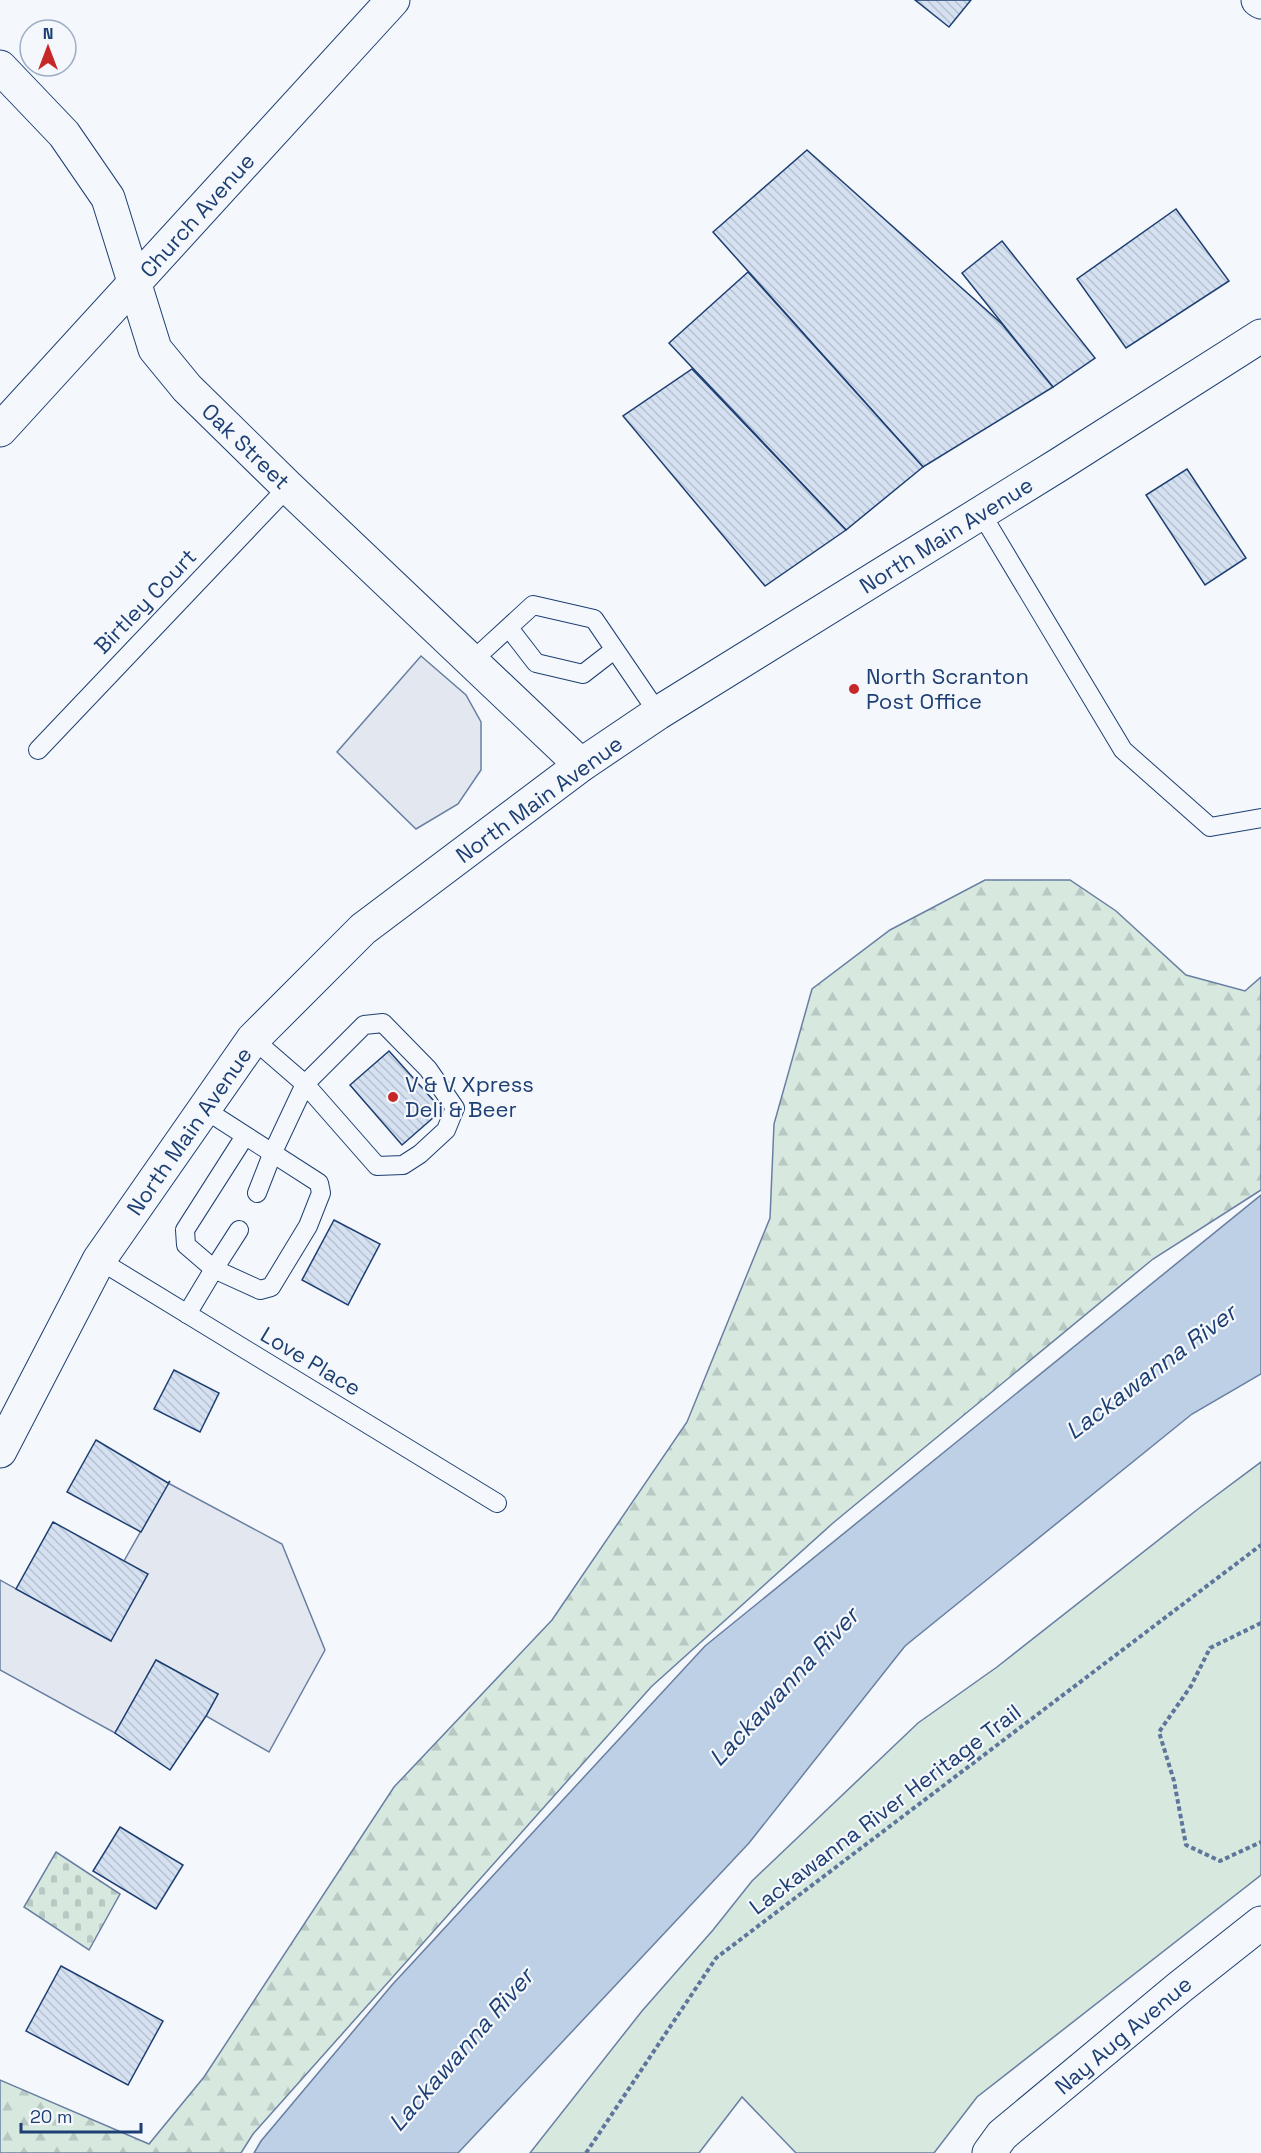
<svg xmlns="http://www.w3.org/2000/svg" width="1261" height="2153" viewBox="0 0 1261 2153" font-family="'Space Grotesk',sans-serif">
  <style>
    .green { fill: #d7e8df; stroke: #687fa3; stroke-width: 1.5 }
    .forest { fill: url(#forest-firs); stroke: #687fa3; stroke-width: 1.5 }
    .cemetery { fill: url(#cemetery-stones); stroke: #687fa3; stroke-width: 1.5 }
    .parking { fill: #e3e8f0; stroke: #687fa3; stroke-width: 1.5 }
    .water { fill: #bed0e5; stroke: #687fa3; stroke-width: 1.5 }
    .building { fill: url(#building-back-hatch); stroke: #1d3f73; stroke-width: 1.5 }
    .lines { fill: none; stroke-linecap: round; stroke-linejoin: round }
    .service-casing { stroke: #1d3f73; stroke-width: 20 }
    .minor-casing { stroke: #1d3f73; stroke-width: 35 }
    .tertiary-casing { stroke: #1d3f73; stroke-width: 35 }
    .secondary-casing { stroke: #1d3f73; stroke-width: 35 }
    .primary-casing { stroke: #1d3f73; stroke-width: 35 }
    .path { stroke: #5e769c; stroke-width: 4; stroke-dasharray: 4.5 3; stroke-linecap: butt }
    .service { stroke: #f4f7fb; stroke-width: 18 }
    .minor { stroke: #f4f7fb; stroke-width: 33 }
    .tertiary { stroke: #f4f7fb; stroke-width: 33 }
    .secondary { stroke: #f4f7fb; stroke-width: 33 }
    .primary { stroke: #f4f7fb; stroke-width: 33 }
    .poi-dot { fill: #c62828; stroke: #f4f7fb; stroke-width: 2 }
    .labels { text-anchor: middle; stroke-width: 4.5; stroke-linejoin: round; paint-order: stroke }
    .street-label { font-size: 22px; fill: #1d3f73; stroke: #f4f7fb }
    .poi-label { font-size: 22px; fill: #1d3f73; stroke: #f4f7fb; text-anchor: start }
    .water-label { font-size: 24px; font-style: italic; fill: #1d3f73; stroke: #f4f7fb }
  </style>
  <defs>
    <pattern id="forest-firs" width="22" height="20" patternUnits="userSpaceOnUse" patternTransform="scale(1.5)"><rect width="22" height="20" fill="#d7e8df"/><path d="M5 1l3.5 6h-7zM16 11l3.5 6h-7z" fill="#b8c8c3"/></pattern>
    <pattern id="cemetery-stones" width="16" height="16" patternUnits="userSpaceOnUse" patternTransform="scale(1.5)"><rect width="16" height="16" fill="#d7e8df"/><path d="M2 7V4a2 2 0 0 1 4 0v3zM10 15v-3a2 2 0 0 1 4 0v3z" fill="#b8c8c3"/></pattern>
    <pattern id="building-back-hatch" width="6" height="6" patternUnits="userSpaceOnUse" patternTransform="scale(1.5)"><rect width="6" height="6" fill="#d5e0f0"/><path d="M-1 5l2 2M0 0l6 6M5-1l2 2" fill="none" stroke="#b6c1d1"/></pattern>
  </defs>
  <rect width="100%" height="100%" fill="#f4f7fb"/>
  <polygon class="green" points="1261,1462 1261,1875 977,2097 934,2153 796,2153 742,2097 699,2153 530,2153 642,2011 713,1930 752,1881 918,1723 997,1667 1198,1509"/>
  <polygon class="forest" points="985,880 1070,880 1116,911 1186,975 1245,991 1261,977 1261,1190 1153,1259 833,1523 651,1687 253,2134 241,2153 0,2153 0,2080 149,2144 204,2077 394,1787 552,1620 687,1422 770,1218 774,1124 812,989 890,930"/>
  <polygon class="cemetery" points="56,1852 120,1894 89,1950 24,1907"/>
  <g class="parking">
    <polygon points="421,656 466,695 481,722 481,770 458,804 416,829 337,752"/>
    <polygon points="168,1483 282,1544 325,1650 269,1752 206,1716 218,1694 156,1660 115,1733 0,1670 0,1580 111,1641 124,1561"/>
  </g>
  <polygon class="water" points="1261,1195 1261,1374 1192,1414 905,1646 749,1843 458,2153 254,2153 261,2141 392,1985 705,1646"/>
  <g class="building">
    <polygon points="915,0 971,0 949,27"/>
    <polygon points="807,150 1002,324 1053,387 923,467 713,232"/>
    <polygon points="1176,209 1229,281 1126,348 1077,279"/>
    <polygon points="1002,241 1095,358 1053,387 962,273"/>
    <polygon points="748,272 923,467 846,530 669,343"/>
    <polygon points="692,369 846,530 765,586 623,416"/>
    <polygon points="1187,469 1246,558 1205,585 1146,495"/>
    <polygon points="389,1051 442,1110 402,1145 350,1085"/>
    <polygon points="334,1220 380,1244 348,1305 302,1280"/>
    <polygon points="174,1370 219,1393 200,1432 154,1409"/>
    <polygon points="96,1440 168,1483 170,1481 141,1532 67,1492"/>
    <polygon points="53,1522 148,1574 111,1641 16,1589"/>
    <polygon points="156,1660 218,1694 206,1716 170,1770 115,1733"/>
    <polygon points="120,1827 183,1865 156,1909 93,1871"/>
    <polygon points="61,1966 163,2021 128,2085 26,2031"/>
  </g>
  <g class="lines">
    <g class="service-casing">
      <g id="service">
        <polyline points="981,513 1123,750 1210,827 1261,818"/>
        <polyline points="509,628 536,663 583,674 614,650"/>
        <polyline points="472,661 533,605 594,619 658,713"/>
        <polyline points="38,750 288,487"/>
        <polyline points="253,1039 305,1084 377,1166 403,1165 420,1154 446,1130 455,1108 428,1069 383,1023 364,1025 305,1084 273,1152 257,1193"/>
        <polyline points="239,1230 214,1269 186,1245 185,1230 245,1136"/>
        <polyline points="99,1260 497,1503"/>
        <polyline points="187,1314 214,1269 260,1290 271,1287 308,1226 321,1193 319,1183 204,1109"/>
      </g>
    </g>
    <g class="minor-casing">
      <g id="minor">
        <polyline points="0,430 393,0"/>
        <polyline points="989,2153 1002,2135 1180,1987 1261,1923"/>
      </g>
    </g>
    <g class="tertiary-casing">
      <polyline id="tertiary" points="0,67 64,134 108,198 155,349 187,388 288,487 581,765"/>
    </g>
    <g class="secondary-casing">
      <polyline id="secondary" points="1258,0 1261,2"/>
    </g>
    <g class="primary-casing">
      <polyline id="primary" points="0,1451 99,1260 253,1039 363,929 581,765 658,713 1060,464 1261,336"/>
    </g>
    <g class="path">
      <polyline points="1261,1623 1210,1648 1191,1686 1159,1732 1174,1781 1186,1845 1220,1861 1261,1842"/>
      <polyline points="586,2153 716,1958 1261,1545"/>
    </g>
    <use href="#service" class="service"/>
    <use href="#minor" class="minor"/>
    <use href="#tertiary" class="tertiary"/>
    <use href="#secondary" class="secondary"/>
    <use href="#primary" class="primary"/>
  </g>
  <g class="poi-dot">
    <circle cx="854" cy="689" r="6"/>
    <circle cx="393" cy="1097" r="6"/>
  </g>
  <g class="labels">
    <g class="street-label">
      <text transform="translate(197 215) rotate(-48)" y="8">Church Avenue</text>
      <text transform="translate(246 446) rotate(44)" y="8">Oak Street</text>
      <text transform="translate(946 535) rotate(-32)" y="8">North Main Avenue</text>
      <text transform="translate(145 601) rotate(-46)" y="8">Birtley Court</text>
      <text transform="translate(539 799) rotate(-36)" y="8">North Main Avenue</text>
      <text transform="translate(189 1131) rotate(-55)" y="8">North Main Avenue</text>
      <text transform="translate(311 1361) rotate(31)" y="8">Love Place</text>
      <text transform="translate(885 1809) rotate(-37)" y="8">Lackawanna River Heritage Trail</text>
      <text transform="translate(1123 2035) rotate(-40)" y="8">Nay Aug Avenue</text>
    </g>
    <g class="poi-label">
      <text x="866" y="684">North Scranton<tspan x="866" dy="25">Post Office</tspan></text>
      <text x="405" y="1092">V &amp; V Xpress<tspan x="405" dy="25">Deli &amp; Beer</tspan></text>
    </g>
    <g class="water-label">
      <text transform="translate(1151 1372) rotate(-37)" y="8">Lackawanna River</text>
      <text transform="translate(784 1687) rotate(-47)" y="8">Lackawanna River</text>
      <text transform="translate(461 2050) rotate(-49)" y="8">Lackawanna River</text>
    </g>
  </g>
  <g transform="translate(48 48)"><circle r="28" fill="#f4f7fb" stroke="#9eadc5" stroke-width="1.5"/>
  <path d="M0-4.5L10 22L0 15L-10 22Z" fill="#c62828"/>
  <text y="-9" font-size="16" font-weight="bold" text-anchor="middle" fill="#1d3f73">N</text>
  </g>
  <path d="M21 2123v9h120v-9" fill="none" stroke="#1d3f73" stroke-width="3"/>
  <text x="30" y="2123" font-size="18" fill="#1d3f73" stroke="#f4f7fb" stroke-width="4.5" paint-order="stroke">20 m</text>
</svg>
